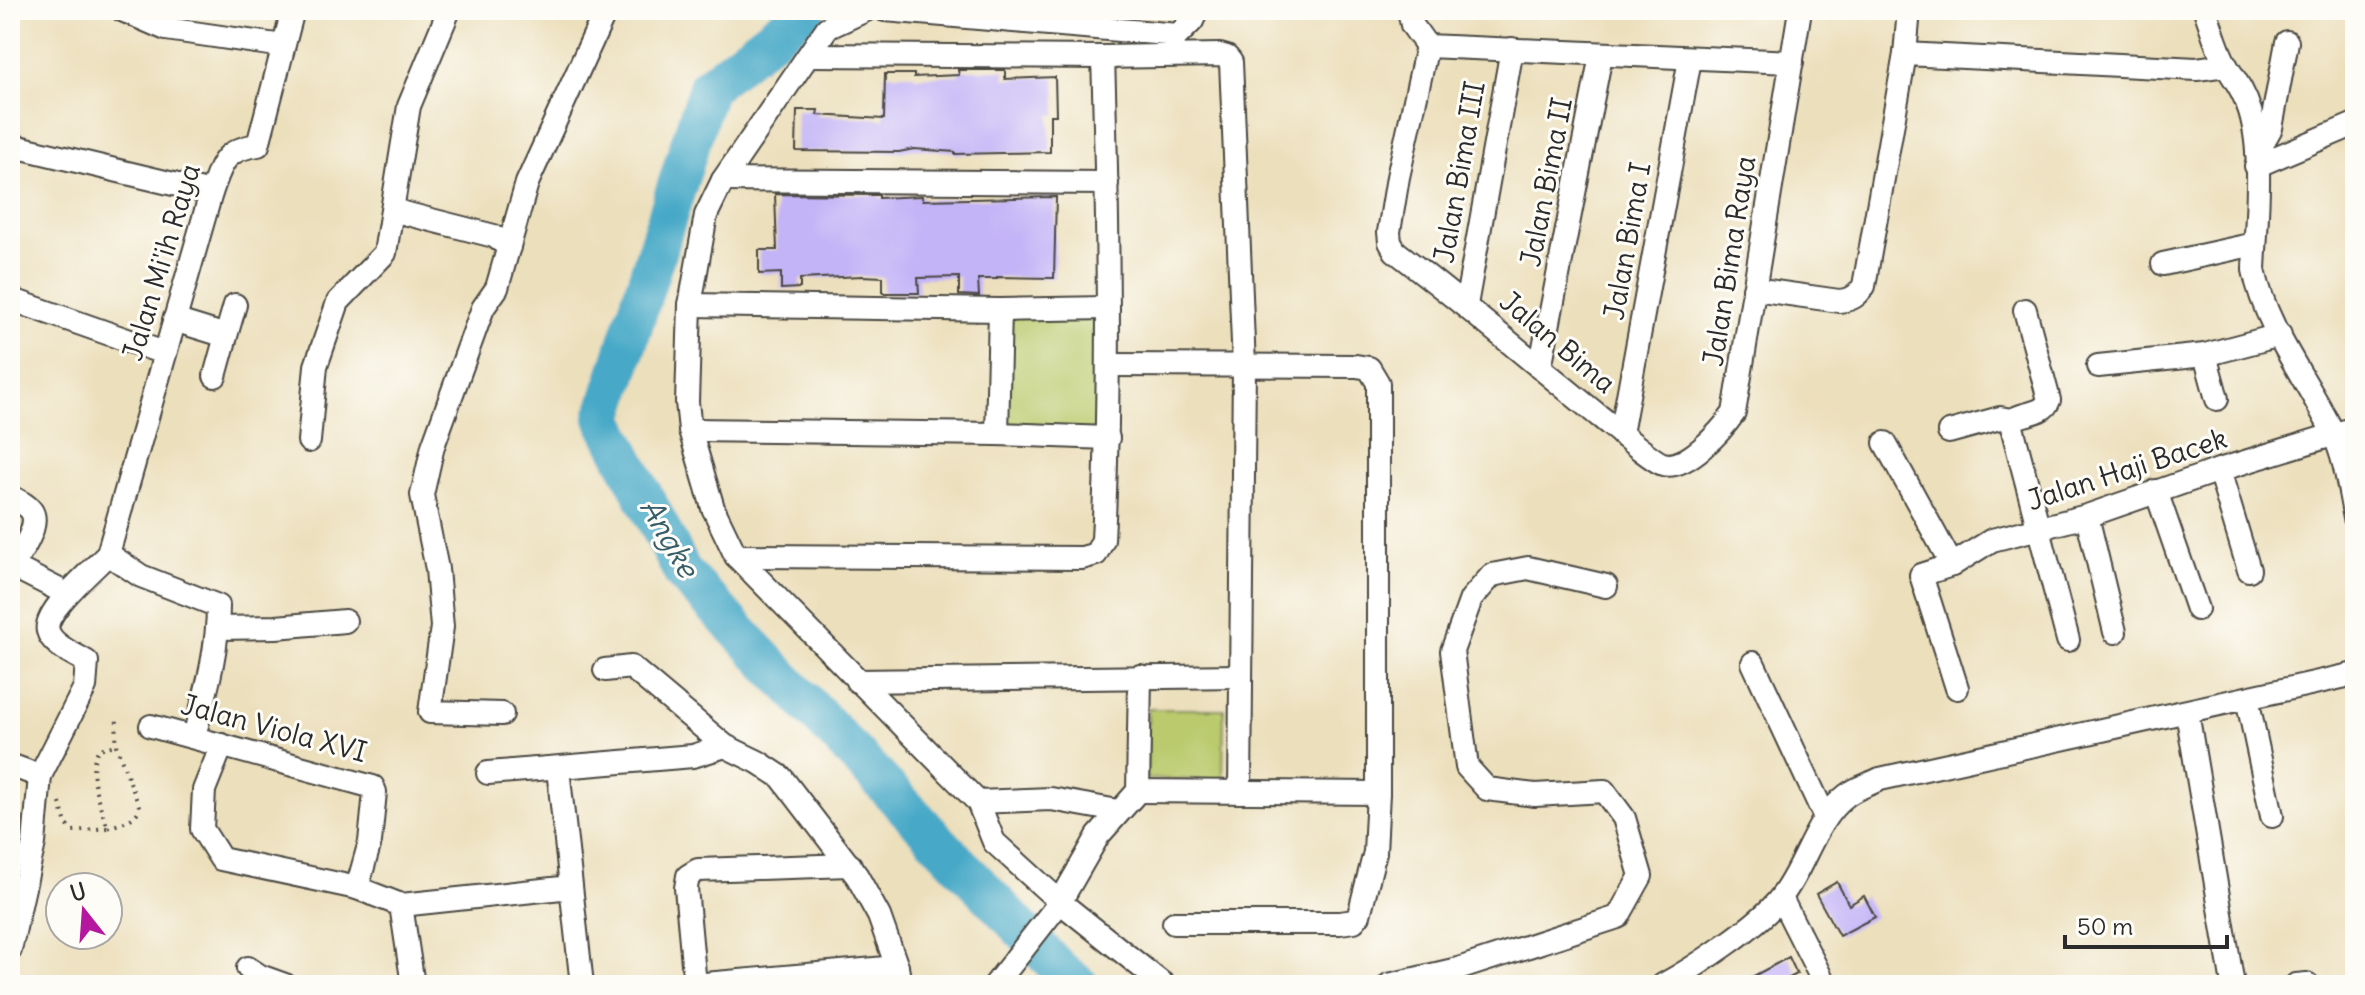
<svg xmlns="http://www.w3.org/2000/svg" width="2365" height="995" viewBox="0 0 2365 995" font-family="Delius,sans-serif">
  <style>
    .green { fill: #baca6d; stroke: #727a4c; stroke-width: 2 }
    .lines { fill: none; stroke-linecap: round; stroke-linejoin: round }
    .river { stroke: #47a9c7; stroke-width: 40 }
    .building { fill: #c3b3f7 }
    .minor-casing { stroke: #484641; stroke-width: 26 }
    .path { stroke: #484641; stroke-width: 4; stroke-dasharray: 2 6; stroke-linecap: butt }
    .minor { stroke: #fff; stroke-width: 22 }
    .labels { text-anchor: middle; stroke-width: 6; stroke-linejoin: round; paint-order: stroke }
    .street-label { font-size: 28px; fill: #2b2b2b; stroke: #fdfcf7 }
    .water-label { font-size: 30px; font-style: italic; fill: #365d69; stroke: #fdfcf7 }
  </style>
  <rect width="100%" height="100%" fill="#fdfcf7"/>
  <filter id="ink" filterUnits="userSpaceOnUse"><feTurbulence type="fractalNoise" baseFrequency=".0125" numOctaves="2"/><feDisplacementMap in="SourceGraphic" scale="16" xChannelSelector="R" yChannelSelector="G"/><feConvolveMatrix kernelMatrix="1 2 1 2 8 2 1 2 1" color-interpolation-filters="sRGB"/></filter>
  <filter id="wash" filterUnits="userSpaceOnUse"><feTurbulence type="fractalNoise" baseFrequency=".006" numOctaves="4" result="noise"/><feDisplacementMap in="SourceGraphic" scale="32" xChannelSelector="R" yChannelSelector="G"/><feGaussianBlur stdDeviation="1.8" result="paint"/><feColorMatrix in="noise" values="0 0 0 0 0 0 0 0 0 0 0 0 0 0 0 0 0 1.4 0 .05"/><feComposite in="paint" operator="in"/></filter>
  <g filter="url(#wash)">
    <rect width="100%" height="100%" fill="#ecdfbc"/>
    <g class="green">
      <polygon points="1006,316 1098,316 1101,433 1004,428"/>
      <polygon points="1148,709 1224,709 1223,780 1147,779"/>
    </g>
    <g class="lines">
      <polyline class="river" points="806,10 708,87 604,418 683,573 1059,969 1079,985"/>
    </g>
    <g id="blocks">
      <g class="building">
        <polygon points="958,70 1005,70 1005,79 1055,77 1056,115 1050,115 1050,152 955,154 955,152 914,149 899,152 796,151 797,110 818,110 817,115 884,119 885,74 914,74 914,77 959,75"/>
        <polygon points="775,194 879,195 879,198 922,196 923,200 1056,197 1054,278 997,277 997,279 978,279 979,296 959,295 959,277 918,278 919,293 883,293 883,277 862,276 800,279 800,288 781,289 781,273 759,274 759,250 777,250"/>
        <polygon points="1837,882 1849,905 1864,896 1875,917 1839,936 1816,894"/>
        <polygon points="1789,957 1797,974 1776,985 1737,985"/>
      </g>
    </g>
  </g>
  <g filter="url(#ink)">
    <use href="#blocks" fill-opacity="0" stroke="#484641" stroke-width="2"/>
    <g class="lines">
      <g class="minor-casing">
        <g id="minor">
          <polyline points="122,10 166,29 283,46"/>
          <polyline points="866,10 827,28 723,180 706,215 690,305 687,402 690,430 713,508 736,556 978,802 1051,799 1118,811"/>
          <polyline points="885,10 1178,35 1192,21 1197,10"/>
          <polyline points="1409,10 1412,25 1427,46"/>
          <path d="M2205,10C2212,28 2217,50 2227,67C2236,81 2245,94 2250,111C2264,157 2256,221 2254,270C2266,329 2308,380 2334,435C2346,461 2349,490 2355,518"/>
          <path d="M1427,46L1398,177L1389,232L1390,242L1395,251C1465,304 1531,361 1599,416C1611,425 1652,461 1663,464C1686,471 1722,430 1734,413L1800,10"/>
          <polyline points="1427,46 1792,62"/>
          <polyline points="1905,54 2197,69 2226,65"/>
          <polyline points="810,55 1103,57 1220,55 1227,57 1231,62 1244,366 1240,792"/>
          <polyline points="10,145 211,193"/>
          <polyline points="2257,153 2271,128 2287,42"/>
          <polyline points="2256,166 2355,124"/>
          <polyline points="723,180 1107,183"/>
          <polyline points="392,210 494,236 509,247"/>
          <polyline points="2163,264 2255,244"/>
          <path d="M1754,289L1839,301C1852,300 1857,296 1864,286L1905,54L1909,10"/>
          <polyline points="10,299 164,353"/>
          <polyline points="690,305 1000,310 1108,308"/>
          <polyline points="1466,305 1512,49"/>
          <path d="M2025,310L2049,400C2044,415 2023,412 2012,420V427L2068,640"/>
          <polyline points="174,320 226,336 235,305"/>
          <polyline points="2205,355 2217,399"/>
          <polyline points="1109,365 1356,366 1369,368 1378,383 1378,793 1375,852 1359,915 1354,921 1340,923 1174,923"/>
          <polyline points="2098,366 2205,355 2280,335"/>
          <polyline points="1540,368 1601,55"/>
          <polyline points="215,376 226,336"/>
          <polyline points="690,430 997,434 1108,438"/>
          <polyline points="1949,432 2000,418 2012,420"/>
          <polyline points="997,434 1000,310"/>
          <polyline points="1621,434 1690,59"/>
          <polyline points="309,441 316,366 338,302 385,253 409,106 449,10"/>
          <polyline points="1885,443 1952,565"/>
          <polyline points="2219,470 2249,570"/>
          <polyline points="2156,491 2197,609"/>
          <path d="M10,496C17,500 28,505 32,512C40,527 19,556 10,567"/>
          <polyline points="2087,516 2115,632"/>
          <path d="M108,554L141,576L218,606C218,646 208,686 197,725"/>
          <path d="M736,556L1082,558L1096,554L1103,540C1111,379 1108,218 1103,57"/>
          <polyline points="12,566 67,594"/>
          <polyline points="218,628 276,627 345,621"/>
          <polyline points="1753,663 1825,817"/>
          <polyline points="605,670 631,667 725,746 758,762 781,777 857,876 879,916 897,967 900,985"/>
          <polyline points="857,681 1241,676"/>
          <polyline points="1957,688 1921,575 1952,565 1992,540 2087,516 2219,470 2355,428"/>
          <polyline points="2247,698 2272,816"/>
          <polyline points="2187,712 2233,985"/>
          <polyline points="502,714 430,712 442,627 437,569 422,495 433,446 483,308 497,288 527,183 606,10"/>
          <polyline points="151,726 373,787 375,792 370,842 357,888"/>
          <polyline points="222,745 204,790 202,829 221,859 357,888 401,905 413,985"/>
          <polyline points="10,765 40,776"/>
          <polyline points="558,769 582,985"/>
          <polyline points="488,773 693,756 725,746"/>
          <polyline points="1138,791 1378,793"/>
          <polyline points="978,802 994,842 1060,902 1164,985"/>
          <polyline points="1781,898 1825,985"/>
          <polyline points="401,905 571,887"/>
          <path d="M10,950L34,843L40,776L85,687L87,662C75,654 52,646 48,631C42,612 95,568 108,554L211,193C222,163 223,150 258,145L293,10"/>
          <polyline points="248,968 260,976 285,985"/>
          <polyline points="693,985 897,967"/>
          <polyline points="695,985 686,888 688,876 698,870 850,865"/>
          <polyline points="995,985 1060,902 1098,836 1138,791 1140,676"/>
          <polyline points="1389,985 1458,969 1618,917 1641,876 1624,818 1604,791 1535,795 1487,789 1467,767 1452,651 1471,599 1492,575 1528,568 1606,586"/>
          <path d="M1663,985C1694,968 1761,924 1781,897C1806,865 1813,821 1847,795C1856,788 1870,784 1880,779L2355,674"/>
          <polyline points="2296,985 2307,984"/>
        </g>
      </g>
      <g class="path">
        <polyline points="2353,295 2355,305"/>
        <path d="M60,803L66,824L73,831L108,828C100,806 85,770 99,749L116,745"/>
        <path d="M108,828C120,823 139,820 139,806L116,745L117,716"/>
      </g>
      <use href="#minor" class="minor"/>
    </g>
  </g>
  <g class="labels">
    <g class="street-label">
      <text transform="translate(1459 172) rotate(-80)" y="10">Jalan Bima III</text>
      <text transform="translate(1546 182) rotate(-79)" y="10">Jalan Bima II</text>
      <text transform="translate(1627 241) rotate(-80)" y="10">Jalan Bima I</text>
      <text transform="translate(1729 261) rotate(-81)" y="10">Jalan Bima Raya</text>
      <text transform="translate(161 262) rotate(-73)" y="10">Jalan Mi'ih Raya</text>
      <text transform="translate(1558 342) rotate(40)" y="10">Jalan Bima</text>
      <text transform="translate(2127 469) rotate(-18)" y="10">Jalan Haji Bacek</text>
      <text transform="translate(274 728) rotate(15)" y="10">Jalan Viola XVI</text>
    </g>
    <g class="water-label">
      <text transform="translate(669 538) rotate(60)" y="10">Angke</text>
    </g>
  </g>
  <rect width="2365" height="995" fill="none" stroke="#fdfcf7" stroke-width="40"/>
  <g transform="translate(84 911) rotate(343)"><circle r="38" fill="#fdfcf7" stroke="#a9a8a5" stroke-width="2"/>
  <path d="M0-6L14 30L0 20L-14 30Z" fill="#b5179e"/>
  <text y="-12" font-size="22" font-weight="bold" text-anchor="middle" fill="#2b2b2b">U</text>
  </g>
  <path d="M2065 935v12h162v-12" fill="none" stroke="#2b2b2b" stroke-width="4"/>
  <text x="2077" y="935" font-size="24" fill="#2b2b2b" stroke="#fdfcf7" stroke-width="6" paint-order="stroke">50 m</text>
</svg>
